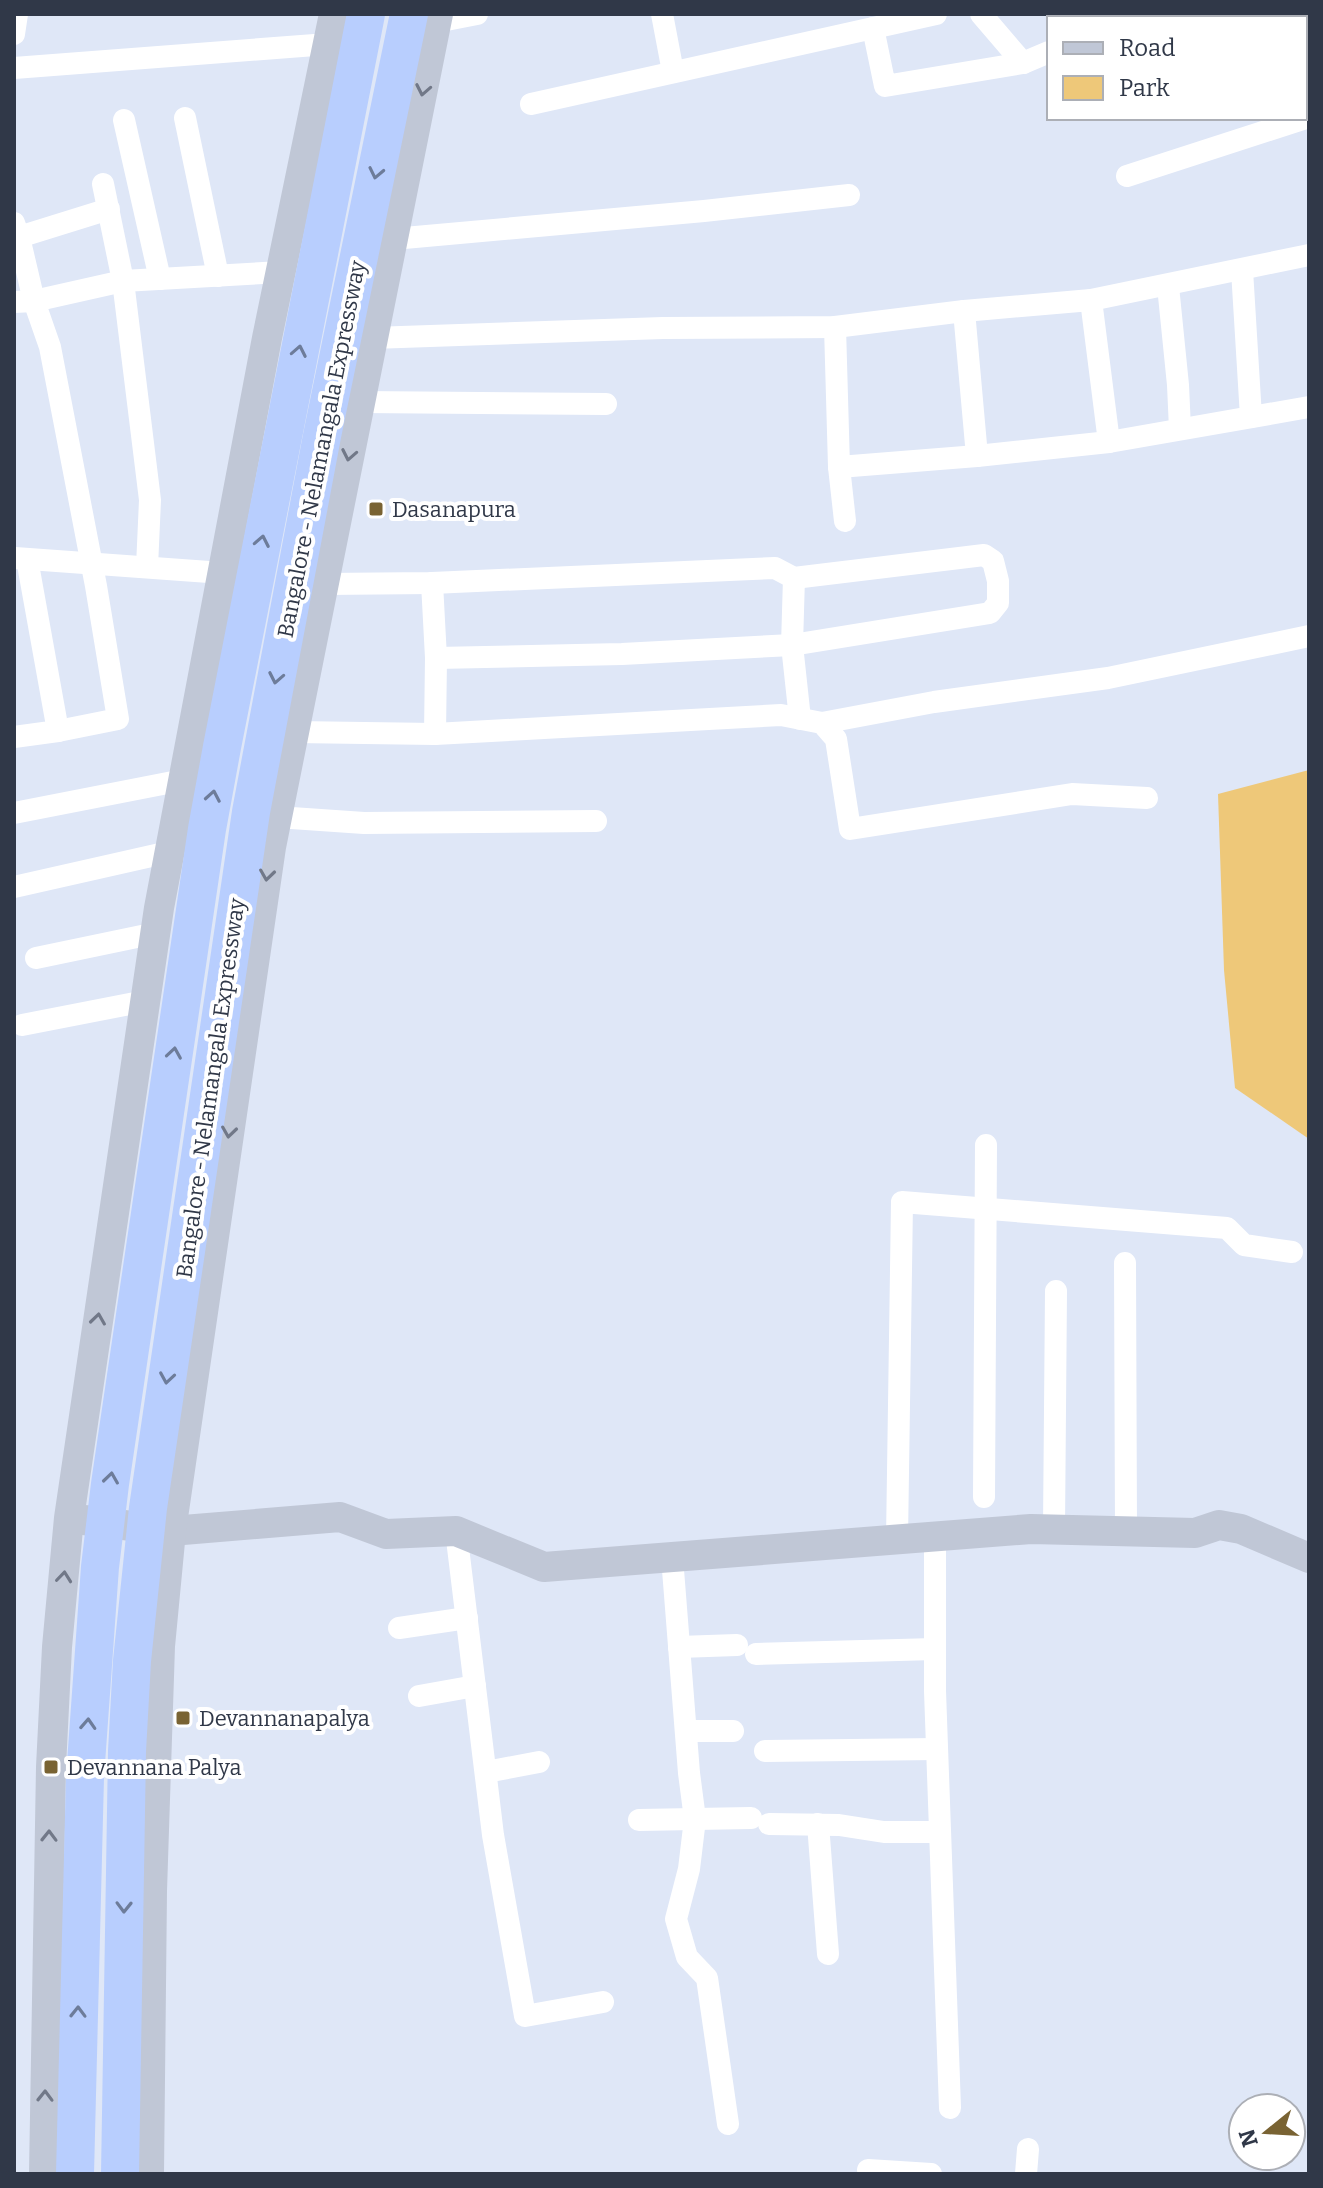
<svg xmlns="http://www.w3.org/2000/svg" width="1323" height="2188" viewBox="0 0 1323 2188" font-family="Bitter,serif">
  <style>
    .green { fill: #eec879 }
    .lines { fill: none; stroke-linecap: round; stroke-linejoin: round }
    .street { stroke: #fff; stroke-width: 22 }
    .secondary { stroke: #c0c7d6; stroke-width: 30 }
    .highway { stroke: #b8cefe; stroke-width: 38 }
    .oneway { stroke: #717888 }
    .oneway2 { stroke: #6d7c9a }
    .poi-dot { fill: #796333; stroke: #fff; stroke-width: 3 }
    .labels { text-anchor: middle; stroke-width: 8; stroke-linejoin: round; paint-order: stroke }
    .street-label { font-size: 22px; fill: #303848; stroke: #fff }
    .poi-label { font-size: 22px; fill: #303848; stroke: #fff; text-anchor: start }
  </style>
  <rect width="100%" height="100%" fill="#dfe7f7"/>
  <polygon class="green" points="1309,770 1309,1139 1235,1088 1224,970 1218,794"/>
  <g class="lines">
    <g class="street">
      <polyline points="662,14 673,72"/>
      <polyline points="981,14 1023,63 1049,52"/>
      <polyline points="1227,14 1228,18"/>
      <polyline points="1132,18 1142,14"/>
      <polyline points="436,22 477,14"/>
      <polyline points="873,28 885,86 1023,63"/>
      <polyline points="14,34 17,14"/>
      <polyline points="14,68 328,44"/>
      <polyline points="531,104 936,14"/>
      <polyline points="185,118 218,276"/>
      <polyline points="124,120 160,279"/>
      <polyline points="1127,176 1309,117"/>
      <polyline points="103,184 123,281 150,500 147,567"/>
      <polyline points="14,223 19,237 34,301 50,347 96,586 118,719 58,731"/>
      <polyline points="19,237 109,209"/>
      <polyline points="393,239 704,211 849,195"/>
      <polyline points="1242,270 1251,417"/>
      <polyline points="1168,286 1178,385 1180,429"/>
      <polyline points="1091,300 1109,442"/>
      <polyline points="14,302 34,301 123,281 281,272"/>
      <polyline points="964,311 977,456"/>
      <polyline points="835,327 839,467 977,456 1109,442 1309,407"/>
      <polyline points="372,338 663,328 835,327 964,311 1091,300 1309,255"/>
      <polyline points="360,402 606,404"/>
      <polyline points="839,467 845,521"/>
      <polyline points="15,558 223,573"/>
      <polyline points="794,578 792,645 800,719"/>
      <polyline points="432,583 436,658 435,734"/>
      <polyline points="324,584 432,583 775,568 794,578 984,555 993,561 998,581 998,603 990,613 792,645 622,654 436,658"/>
      <polyline points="822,723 934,702 1108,678 1309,636"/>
      <polyline points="294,732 435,734 781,715 822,723 836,739 850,829 1072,794 1147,798"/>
      <polyline points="14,737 58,731 27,559"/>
      <polyline points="14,813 183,780"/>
      <polyline points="277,817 364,823 596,821"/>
      <polyline points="14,887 169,852"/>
      <polyline points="36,958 156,933"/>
      <polyline points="22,1025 145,1001"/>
      <polyline points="1125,1263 1126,1532"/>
      <polyline points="984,1497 986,1145"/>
      <polyline points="1054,1529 1056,1291"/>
      <polyline points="456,1531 493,1835 525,2016 603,2002"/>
      <polyline points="935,1537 935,1691 950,2108"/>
      <polyline points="897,1540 902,1202 1227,1228 1244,1245 1292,1252"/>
      <polyline points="672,1557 689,1773 695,1819 689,1869 676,1919 687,1957 707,1978 728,2124"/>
      <polyline points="399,1628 467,1618"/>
      <polyline points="679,1647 737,1645"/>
      <polyline points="756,1654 935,1649"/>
      <polyline points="419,1696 475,1686"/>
      <polyline points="686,1731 733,1731"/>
      <polyline points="765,1751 937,1749"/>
      <polyline points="486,1772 539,1762"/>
      <polyline points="639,1820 751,1818"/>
      <polyline points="769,1824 839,1825 884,1832 940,1832"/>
      <polyline points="818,1824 828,1954"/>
      <polyline points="868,2170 931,2174"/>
      <polyline points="1026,2174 1028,2149"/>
    </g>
    <g class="secondary">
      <polyline points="84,1520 171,1531 340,1517 386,1534 456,1531 544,1567 1031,1529 1195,1533 1219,1525 1241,1529 1309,1558"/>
      <polyline points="44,2174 51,1767 57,1647 69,1518 159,908 267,338 334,14"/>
      <polyline points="149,2174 152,1891 160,1646 171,1531 271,847 438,14"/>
    </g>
    <g class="highway">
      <polyline points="75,2174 85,1777 100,1567 110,1484 207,829 222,747 366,14"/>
      <polyline points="120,2174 127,1751 132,1661 148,1508 251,812 322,436 409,14"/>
    </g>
  </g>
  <defs><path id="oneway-chevron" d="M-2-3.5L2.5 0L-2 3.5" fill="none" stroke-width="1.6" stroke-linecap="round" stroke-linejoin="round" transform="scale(2)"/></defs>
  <g class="oneway">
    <use href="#oneway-chevron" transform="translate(423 90) rotate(101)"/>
    <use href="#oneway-chevron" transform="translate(349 455) rotate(101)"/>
    <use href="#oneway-chevron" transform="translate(267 875) rotate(98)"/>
    <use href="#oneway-chevron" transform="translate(229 1132) rotate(98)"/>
    <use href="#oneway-chevron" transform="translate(98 1319) rotate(-82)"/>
    <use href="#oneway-chevron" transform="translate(64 1577) rotate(-84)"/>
    <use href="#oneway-chevron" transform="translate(49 1836) rotate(-89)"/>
    <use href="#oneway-chevron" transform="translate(45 2096) rotate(-89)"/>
  </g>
  <g class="oneway2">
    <use href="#oneway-chevron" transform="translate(376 173) rotate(102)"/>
    <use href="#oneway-chevron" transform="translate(299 351) rotate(-79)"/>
    <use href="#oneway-chevron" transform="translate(262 541) rotate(-79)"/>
    <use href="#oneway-chevron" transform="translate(276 678) rotate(101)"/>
    <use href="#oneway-chevron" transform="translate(213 796) rotate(-80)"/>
    <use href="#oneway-chevron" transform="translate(174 1053) rotate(-81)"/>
    <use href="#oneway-chevron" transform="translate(167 1378) rotate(99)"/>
    <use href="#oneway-chevron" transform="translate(111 1478) rotate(-82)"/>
    <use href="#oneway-chevron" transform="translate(88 1724) rotate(-87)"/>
    <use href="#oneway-chevron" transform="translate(124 1907) rotate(91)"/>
    <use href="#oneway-chevron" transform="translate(78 2012) rotate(-89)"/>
  </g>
  <g class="poi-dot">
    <rect x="368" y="501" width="16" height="16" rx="4"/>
    <rect x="175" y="1710" width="16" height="16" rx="4"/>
    <rect x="43" y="1759" width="16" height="16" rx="4"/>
  </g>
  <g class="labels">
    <g class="street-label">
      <text transform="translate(321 449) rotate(-79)" y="8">Bangalore - Nelamangala Expressway</text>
      <text transform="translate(210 1088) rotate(-82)" y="8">Bangalore - Nelamangala Expressway</text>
    </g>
    <g class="poi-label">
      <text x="392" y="517">Dasanapura</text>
      <text x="199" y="1726">Devannanapalya</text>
      <text x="67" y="1775">Devannana Palya</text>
    </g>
  </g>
  <rect width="1323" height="2188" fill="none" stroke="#303848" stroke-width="32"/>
  <rect x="1047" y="16" width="260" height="104" fill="#ffffff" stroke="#acafb6" stroke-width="2"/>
  <rect x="1063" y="42" width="40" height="12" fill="#c0c7d6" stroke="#acafb6" stroke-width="2"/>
  <text x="1119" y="56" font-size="24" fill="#303848">Road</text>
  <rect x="1063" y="76" width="40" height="24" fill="#eec879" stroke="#acafb6" stroke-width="2"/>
  <text x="1119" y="96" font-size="24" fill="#303848">Park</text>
  <g transform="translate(1267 2132) rotate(252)"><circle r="38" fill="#ffffff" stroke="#acafb6" stroke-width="2"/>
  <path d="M0-6L14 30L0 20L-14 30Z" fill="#796333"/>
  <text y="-12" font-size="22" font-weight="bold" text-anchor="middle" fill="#303848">N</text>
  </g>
</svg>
